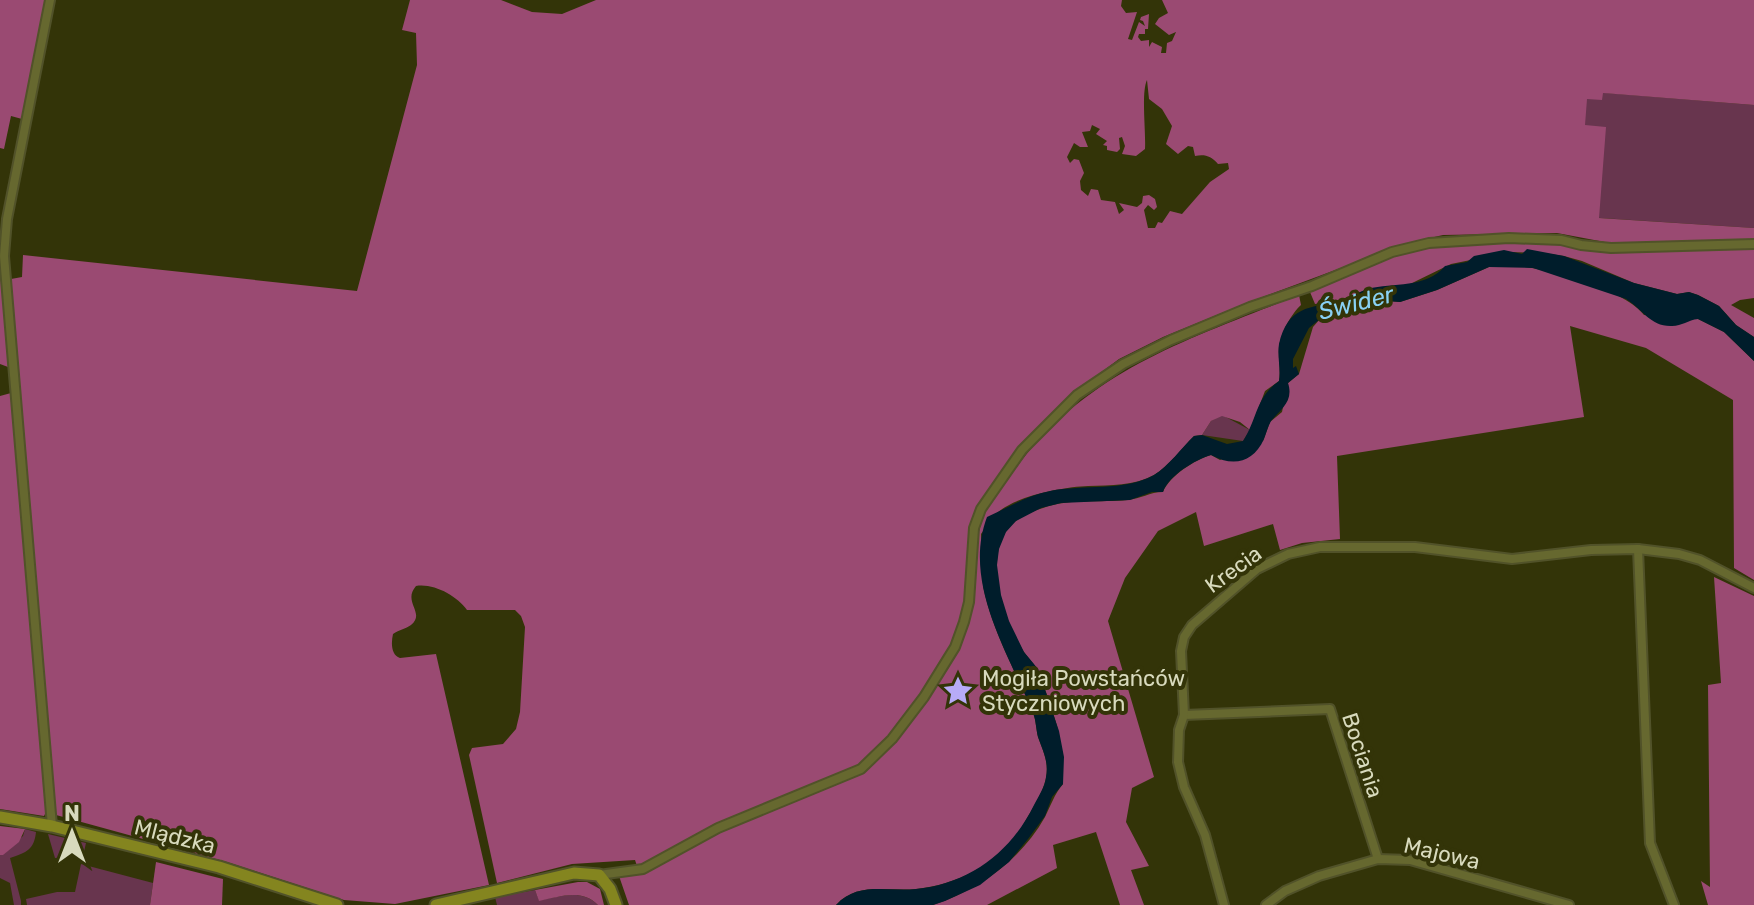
<svg xmlns="http://www.w3.org/2000/svg" width="1754" height="905" viewBox="0 0 1754 905" font-family="Rubik,sans-serif">
  <style>
    .green { fill: #68354e }
    .forest { fill: #9a4a72; fill-rule: evenodd }
    .water { fill: #001d2b }
    .lines { fill: none; stroke-linecap: round; stroke-linejoin: round }
    .street-casing { stroke: #515229; stroke-width: 12 }
    .secondary-casing { stroke: #515229; stroke-width: 15 }
    .street { stroke: #66682f; stroke-width: 8 }
    .secondary { stroke: #84851f; stroke-width: 11 }
    .labels { text-anchor: middle; stroke-width: 8; stroke-linejoin: round; paint-order: stroke }
    .street-label { font-size: 22px; fill: #d8dabd; stroke: #333408 }
    .poi-label { font-size: 22px; fill: #d8dabd; stroke: #333408; text-anchor: start }
    .water-label { font-size: 24px; font-style: italic; fill: #89d1f4; stroke: #333408 }
  </style>
  <rect width="100%" height="100%" fill="#333408"/>
  <g class="green">
    <polygon points="1569,90 1754,105 1754,228 1555,215"/>
    <polygon points="1222,415 1250,430 1243,441 1202,435 1211,421"/>
    <path d="M25,829L36,832C34,850 27,852 10,858L21,901V905H14L10,883L0,878V855L23,836Z"/>
    <polygon points="48,834 86,843 83,856 55,858"/>
    <polygon points="81,864 153,883 150,905 27,905 26,899 57,892 75,892"/>
    <path d="M535,890L539,900C559,897 582,888 598,905H497L495,897Z"/>
  </g>
  <g class="forest">
    <polygon points="0,0 45,0 22,119 11,116 4,149 0,148"/>
    <path d="M410,0H501L532,12L562,14L596,0H1122L1121,6L1126,13L1137,12L1128,39L1132,40L1139,22L1145,26L1143,21L1140,20L1141,17L1149,14L1148,29H1145V34H1139L1138,37L1141,41L1149,40V47L1152,42L1162,47L1161,53H1166L1167,43L1172,41L1176,32L1169,35L1155,24L1159,18L1168,13L1162,0H1754V105L1603,93L1602,100L1587,99L1585,125L1606,127L1599,218L1754,228V242L1626,246L1557,233L1443,235L1408,243L1244,304L1163,337L1119,359L1068,397L1019,447L976,508L970,527L965,601L960,621L951,644L920,695L890,736L859,765L716,824L641,866H637L635,860L572,864L497,883L469,755L472,748L503,744L516,729L520,712L525,627L521,616L515,610H467C457,596 434,583 416,586C402,602 426,613 411,625C406,629 398,630 393,634C391,643 391,655 400,658L436,654L489,885L395,904L344,900L227,862L56,815L11,279L22,277L23,255L357,291L417,65L416,33L402,30ZM1147,80L1149,99L1162,109L1172,126L1166,144L1178,154L1188,146L1193,147L1195,156C1205,154 1211,156 1218,164L1228,163L1229,169L1210,182L1182,214L1170,211L1162,223L1158,222L1155,228H1148L1144,210L1148,205L1154,210L1157,207L1155,199L1149,195L1143,196L1142,203L1137,207L1119,203L1124,210L1119,214L1115,202L1101,200L1098,190L1091,189L1088,196L1081,190L1080,181L1084,173L1079,160L1074,159L1070,163L1067,157L1074,143L1080,147H1088L1082,132L1090,131L1092,125L1100,129L1096,134L1107,141L1103,145L1107,146V150L1117,152L1120,149L1119,138L1122,137L1125,146L1122,154L1136,156L1145,149C1146,131 1141,93 1147,80Z"/>
    <path d="M1517,242H1546L1623,252L1754,247V298L1740,300L1731,305L1754,318V337L1736,325L1719,306L1698,295L1689,292L1677,294L1634,283L1582,261L1564,256L1543,253L1510,252L1451,264L1408,285L1366,290L1337,301L1315,304L1310,292C1354,272 1395,252 1443,244C1468,240 1492,247 1517,242Z"/>
    <polygon points="0,243 1,243 8,367 0,364"/>
    <path d="M1518,266C1549,269 1626,290 1644,315L1698,319L1724,332L1754,361V580L1734,568L1733,400L1646,348L1570,326L1584,417L1337,456L1340,539L1302,543L1280,550L1273,524L1204,546L1196,512L1158,531L1125,578L1108,621L1154,777L1132,788L1126,822L1149,866L1131,870L1144,905H1120L1096,832L1053,845L1057,868L987,905H933C979,889 1020,861 1045,817C1051,805 1054,795 1063,784C1062,768 1061,751 1059,735C1058,725 1043,682 1038,671C1035,664 1028,658 1024,652C1005,622 984,562 1007,530C1015,519 1030,512 1043,508C1070,498 1100,503 1128,500C1140,499 1150,492 1163,492C1170,475 1195,460 1211,455L1220,460L1263,441L1270,422L1282,412L1288,383L1299,374L1313,327L1320,319L1345,316L1363,307L1387,301L1400,302L1437,290L1489,267Z"/>
    <path d="M1299,295L1301,305C1291,314 1281,333 1279,347C1278,359 1281,369 1279,381L1265,391L1250,430L1240,422L1222,416L1211,421L1202,435L1194,436C1182,448 1169,466 1154,475C1134,486 1111,485 1088,486C1063,487 1014,496 996,514C990,520 986,528 981,534C982,554 980,575 985,595C995,636 1017,674 1033,713C1036,720 1036,729 1038,737C1043,751 1049,762 1046,778C1043,794 1030,812 1022,827C1001,863 957,885 916,889C887,892 858,881 836,905H629L619,876C674,851 730,827 786,803C808,795 847,783 865,770C906,740 962,656 973,605C979,576 972,543 984,515C990,501 1002,488 1011,475C1083,371 1187,340 1299,295Z"/>
    <polygon points="11,393 47,810 44,816 0,809 0,396"/>
    <polygon points="1714,577 1754,596 1754,905 1708,905 1701,881 1710,887 1708,685 1721,683"/>
    <polygon points="0,826 25,829 19,842 3,855 0,855"/>
    <polygon points="156,862 223,879 222,905 150,905"/>
    <path d="M578,882H587L600,889L604,905H598C582,888 559,897 539,901L535,890Z"/>
  </g>
  <path class="water" d="M1527,249L1564,256L1634,283L1677,294L1689,292L1698,295L1719,306L1736,325L1754,337V361L1724,332L1698,319C1688,320 1682,326 1672,326C1651,327 1642,309 1626,299L1533,268L1489,267L1437,290L1400,302L1387,301L1363,307L1345,316L1320,319L1309,328L1293,359V368L1296,366L1299,374L1288,383C1294,401 1281,409 1271,421C1268,426 1266,434 1264,439C1253,463 1233,467 1211,455C1195,460 1169,475 1163,492H1152L1130,500L1061,503L1041,508L1016,521L1006,532L999,549L997,565L1001,595L1009,621L1024,652L1038,669L1059,731L1064,757L1063,784L1052,797L1045,816L1028,839L1009,862L980,885L945,901L933,905H836C858,881 887,892 916,889C969,884 1011,852 1034,805C1038,797 1045,787 1046,777C1049,762 1043,751 1038,737C1036,729 1036,720 1033,713C1009,654 962,583 987,517C1009,507 1026,496 1050,491C1084,484 1123,492 1154,475C1169,466 1181,448 1194,436L1202,435L1227,444L1243,441C1258,418 1255,398 1279,381C1281,369 1277,356 1279,344C1288,306 1309,308 1340,301C1350,298 1358,292 1368,289C1393,282 1426,289 1445,266L1467,262L1474,256L1504,250L1522,254Z"/>
  <g class="lines">
    <g class="street-casing">
      <g id="street">
        <polyline points="50,0 7,219 4,256 52,826"/>
        <polyline points="1638,549 1650,843 1674,905"/>
        <polyline points="1184,715 1330,709 1378,859"/>
        <polyline points="599,875 643,869 718,828 861,769 892,739 924,697 955,647 964,622 969,602 974,528 981,509 1022,450 1077,395 1123,364 1171,340 1250,307 1312,286 1392,252 1429,243 1509,238 1561,240 1581,245 1611,248 1754,244"/>
        <polyline points="1224,905 1205,835 1184,787 1178,762 1179,730 1184,715 1181,651 1184,637 1192,625 1257,569 1288,554 1320,547 1415,547 1512,559 1591,550 1638,549 1679,554 1700,560 1754,588"/>
        <polyline points="1266,905 1285,891 1319,876 1378,859 1410,860 1569,905"/>
      </g>
    </g>
    <g class="secondary-casing">
      <g id="secondary">
        <polyline points="0,817 52,826 219,867 337,905"/>
        <polyline points="436,905 574,873 599,875 610,889 616,905"/>
      </g>
    </g>
    <use href="#street" class="street"/>
    <use href="#secondary" class="secondary"/>
  </g>
  <defs>
    <g id="sight-bare" transform="scale(2.4)"><path d="M0-6L1.8-2.2L6-1.7L2.9 1.2L3.7 5.4L0 3.3L-3.7 5.4L-2.9 1.2L-6-1.7L-1.8-2.2Z" fill="#b7abf8" stroke="#333408" stroke-width="2.5" paint-order="stroke"/></g>
  </defs>
  <g fill-rule="evenodd">
    <use href="#sight-bare" x="958" y="691"/>
  </g>
  <g class="labels">
    <g class="street-label">
      <text transform="translate(1233 569) rotate(-36)" y="8">Krecia</text>
      <text transform="translate(1363 755) rotate(72)" y="8">Bociania</text>
      <text transform="translate(175 836) rotate(14)" y="8">Mlądzka</text>
      <text transform="translate(1442 853) rotate(13)" y="8">Majowa</text>
    </g>
    <g class="poi-label">
      <text x="982" y="686">Mogiła Powstańców<tspan x="982" dy="25">Styczniowych</tspan></text>
    </g>
    <g class="water-label">
      <text transform="translate(1356 303) rotate(-14)" y="8">Świder</text>
    </g>
  </g>
  <g transform="translate(72 833)" stroke="#333408" stroke-width="6" paint-order="stroke">
  <path d="M0-6L14 30L0 20L-14 30Z" fill="#d8dabd"/>
  <text y="-12" font-size="22" font-weight="bold" text-anchor="middle" fill="#d8dabd">N</text>
  </g>
</svg>
